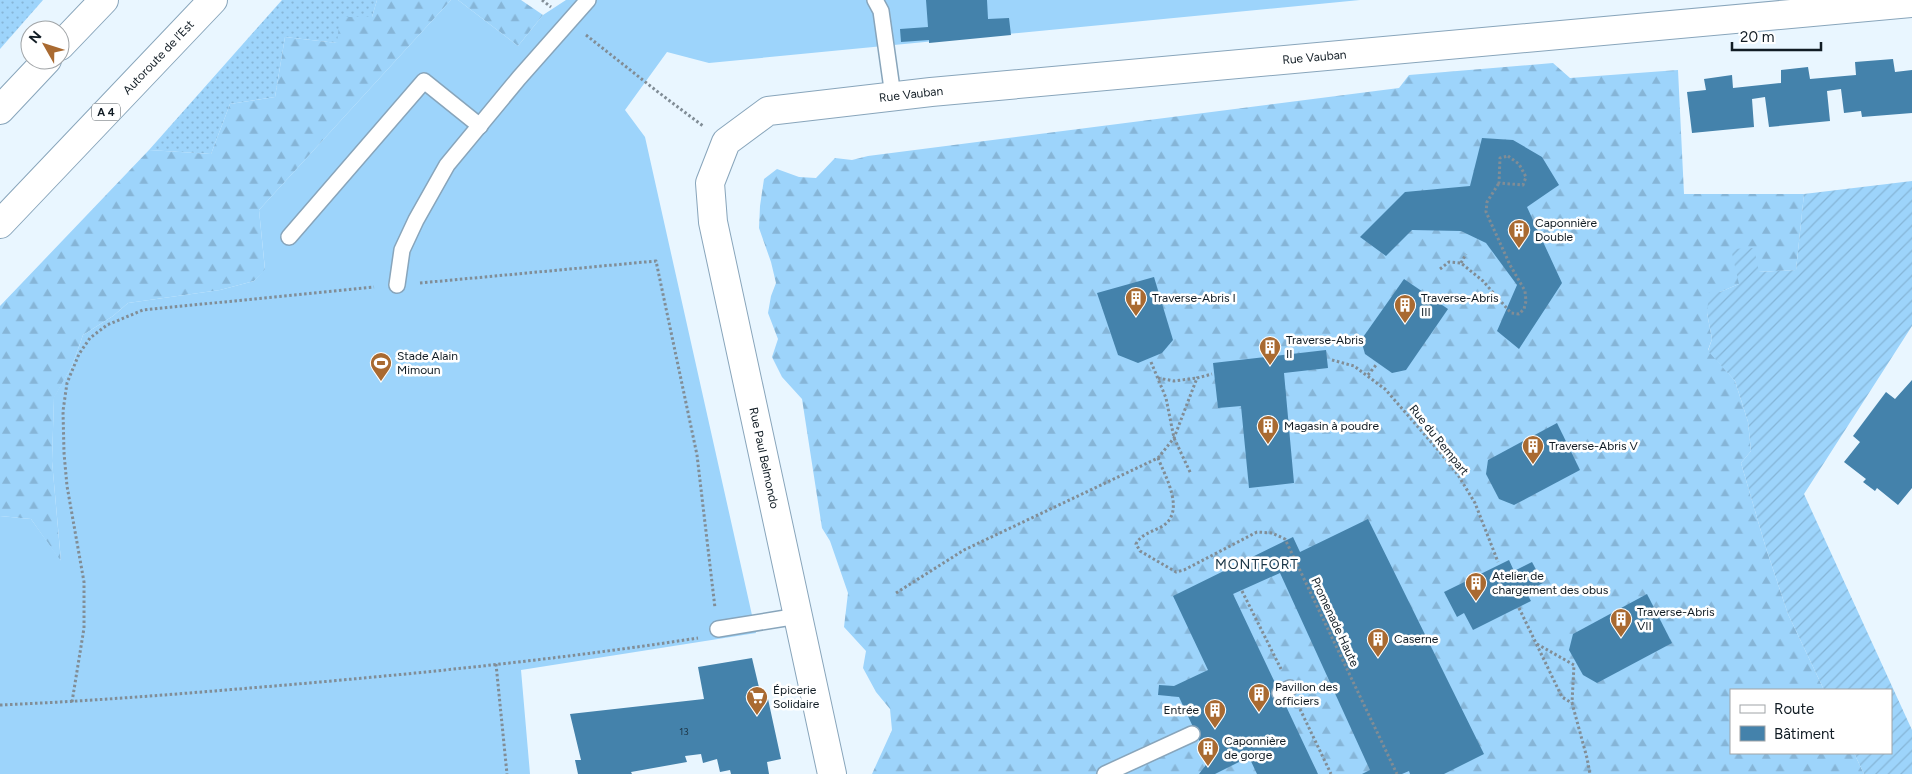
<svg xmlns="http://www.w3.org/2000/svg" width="1912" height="774" viewBox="0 0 1912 774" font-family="Figtree,sans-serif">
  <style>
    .grass { fill: url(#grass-dots) }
    .forest { fill: url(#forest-firs) }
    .garden { fill: url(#garden-furrows) }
    .pitch { fill: #9dd4fb }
    .building { fill: #4482ab }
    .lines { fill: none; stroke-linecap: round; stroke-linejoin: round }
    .service-casing { stroke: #88a5bb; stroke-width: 18 }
    .minor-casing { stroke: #88a5bb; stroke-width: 30 }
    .motorway-casing { stroke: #88a5bb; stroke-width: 30 }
    .path { stroke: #818d96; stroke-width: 3; stroke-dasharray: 2.5 2.5; stroke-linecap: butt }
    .service { stroke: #fff; stroke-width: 15 }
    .minor { stroke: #fff; stroke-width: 28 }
    .motorway { stroke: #fff; stroke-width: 28 }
    .labels { text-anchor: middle; stroke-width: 5; stroke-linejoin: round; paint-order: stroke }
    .number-label { font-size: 10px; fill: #1e3646 }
    .shield { fill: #fff; stroke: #586066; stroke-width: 1 }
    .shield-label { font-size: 11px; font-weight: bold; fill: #111c24 }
    .street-label { font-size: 12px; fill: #111c24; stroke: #fff }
    .poi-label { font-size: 12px; fill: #111c24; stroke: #fff; text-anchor: start }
    .neighbourhood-label { font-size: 14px; letter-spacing: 1px; fill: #1a3546; stroke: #fff }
  </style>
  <defs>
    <pattern id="grass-dots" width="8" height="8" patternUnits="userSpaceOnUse" patternTransform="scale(1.25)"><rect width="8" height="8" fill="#9dd4fb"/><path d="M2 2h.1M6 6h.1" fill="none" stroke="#86b5d7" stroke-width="1.8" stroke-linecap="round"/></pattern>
    <pattern id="forest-firs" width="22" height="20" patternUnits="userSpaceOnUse" patternTransform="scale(1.25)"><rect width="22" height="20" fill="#9dd4fb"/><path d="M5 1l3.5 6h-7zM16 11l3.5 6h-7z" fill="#86b5d7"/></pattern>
    <pattern id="garden-furrows" width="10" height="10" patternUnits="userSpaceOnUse" patternTransform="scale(1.25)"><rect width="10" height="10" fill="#9dd4fb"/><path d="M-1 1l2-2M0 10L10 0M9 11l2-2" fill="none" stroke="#86b5d7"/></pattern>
  </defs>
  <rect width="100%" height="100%" fill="#e9f6ff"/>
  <g class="grass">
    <polygon points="0,0 43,0 0,49"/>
    <polygon points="282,0 377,0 372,17 337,43 285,37 275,97 230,104 211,154 149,150"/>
  </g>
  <g class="forest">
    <polygon points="377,0 451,0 259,210 265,270 254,281 220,290 128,303 113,316 83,335 72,366 54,398 52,461 61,562 31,519 0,516 0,306 149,150 211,154 230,104 275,97 285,37 337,43 340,17 372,17"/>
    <polygon points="458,0 521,0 543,15 518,46"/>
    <polygon points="1553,63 1570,78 1678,70 1684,194 1804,194 1796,270 1758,272 1739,284 1720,292 1707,313 1712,339 1708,350 1735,381 1748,422 1751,451 1741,463 1765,545 1788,614 1824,690 1731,690 1731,753 1854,753 1864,774 872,774 892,730 890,709 876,692 863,668 866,651 844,627 848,593 830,541 822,528 802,399 782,377 772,357 778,339 768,313 771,296 776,283 771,262 759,228 760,206 764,179 777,169 799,177 816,178 835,158 852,160 868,156 1399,88 1409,75"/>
  </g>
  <polygon class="garden" points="1912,181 1912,326 1804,494 1912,730 1912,774 1864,774 1854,753 1891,753 1891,690 1824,690 1788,614 1765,545 1741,463 1751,451 1748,422 1735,381 1708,351 1712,339 1707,313 1709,292 1720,292 1739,284 1731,249 1754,248 1759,272 1796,270 1804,194"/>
  <polygon class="pitch" points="451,0 458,0 518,46 543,15 566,0 1360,0 709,63 667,52 625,110 645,137 756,633 521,670 530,774 0,774 0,516 31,519 61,561 52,461 54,397 72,366 83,335 113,316 128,303 220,290 254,281 265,269 259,210"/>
  <g class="building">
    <polygon points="926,0 987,0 988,19 1009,18 1011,35 929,43 929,40 901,42 900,29 928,27"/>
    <polygon points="1893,59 1895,72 1912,70 1912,113 1862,117 1861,111 1844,113 1841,89 1827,91 1830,121 1769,127 1765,97 1752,99 1754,127 1692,133 1687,92 1706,90 1704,79 1732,75 1733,88 1781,83 1781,70 1808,67 1810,79 1856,75 1855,62"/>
    <polygon points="1482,138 1513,140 1542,157 1559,185 1527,207 1562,283 1519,349 1497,331 1517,285 1486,243 1461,231 1412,230 1386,256 1360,237 1405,192 1470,186"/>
    <polygon points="1154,277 1173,340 1162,353 1138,363 1118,355 1097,293"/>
    <polygon points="1404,279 1448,309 1406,370 1392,373 1365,354 1361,340"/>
    <polygon points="1326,350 1328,368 1284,373 1294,483 1249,488 1241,406 1218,408 1213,363"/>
    <polygon points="1912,380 1912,488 1898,505 1877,488 1875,491 1863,482 1866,479 1844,462 1860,442 1853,436 1886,392 1895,399"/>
    <polygon points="1557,423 1580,470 1514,505 1499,499 1486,474 1488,460"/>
    <polygon points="1368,519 1484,754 1444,774 1410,774 1409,771 1402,774 1362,774 1370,770 1280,573 1233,594 1318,774 1257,774 1249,757 1215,774 1199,774 1209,761 1179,697 1158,695 1159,685 1174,686 1208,670 1173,596 1293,537 1300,552"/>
    <polygon points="1509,560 1514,571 1532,562 1543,583 1526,592 1531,601 1473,630 1464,613 1457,617 1444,592"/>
    <polygon points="1647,594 1672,643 1597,683 1583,675 1569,650 1573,634"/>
    <polygon points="752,658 762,700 768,699 781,759 767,762 769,774 731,774 730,770 720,772 717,759 703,763 701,754 685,756 687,762 631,772 632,774 578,774 575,760 581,760 570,714 704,699 698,667"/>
  </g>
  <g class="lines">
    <g class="service-casing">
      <g id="service">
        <polyline points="875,0 881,11 893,96"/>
        <polyline points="289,237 424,81 480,126"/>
        <polyline points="397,285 402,250 416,220 447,165 519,78 588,0"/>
        <polyline points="718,629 798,616"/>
        <polyline points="1280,693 1290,688"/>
        <polyline points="1105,774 1192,734"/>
      </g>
    </g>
    <g class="minor-casing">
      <g id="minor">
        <path id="s1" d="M832,774L713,222L710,183L726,142L768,111L931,92L1912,3"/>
      </g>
    </g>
    <g class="motorway-casing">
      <g id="motorway">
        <polyline points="60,46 104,0"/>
        <polyline points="0,110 47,60"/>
        <path id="s2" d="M0,224L213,0"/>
      </g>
    </g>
    <g class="path">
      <polyline points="542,0 551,7"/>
      <polyline points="586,35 658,92 703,126"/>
      <polygon points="1508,156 1519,164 1526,177 1523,185 1499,183 1500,158"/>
      <polyline points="1461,263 1466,254"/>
      <polyline points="1440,269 1449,262 1461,263 1483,281 1511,313 1519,314 1524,309 1526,301 1525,291 1510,265 1486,212 1487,202 1499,183"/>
      <polyline points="420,283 656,261 697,455 715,608"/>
      <polyline points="1332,360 1354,366 1385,389 1438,450 1458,475 1475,503 1498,562"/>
      <polyline points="1151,362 1166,398 1174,438 1191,474"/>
      <polyline points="1368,375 1376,365"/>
      <polyline points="1158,378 1174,381 1197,378"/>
      <path d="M1158,458C1165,476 1187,513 1161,527C1152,532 1141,534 1136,544L1140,551L1176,572L1184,570L1257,532L1272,533L1285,539L1397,774"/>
      <polyline points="1242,591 1281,669"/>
      <polyline points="896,593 964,550 1158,458 1174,438 1197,378 1212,374"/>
      <polyline points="1519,608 1562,697 1572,703 1587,758 1590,774"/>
      <polyline points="1537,644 1574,665 1572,703"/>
      <polyline points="496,664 507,774"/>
      <polyline points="72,702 84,628 84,582 67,486 64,453 63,411 67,383 79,354 90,338 107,325 143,310 374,287"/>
      <path d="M0,705C96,701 191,693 286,685C424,673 562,659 698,638"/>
      <polyline points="1300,709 1331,774"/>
    </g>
    <use href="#service" class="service"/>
    <use href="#minor" class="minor"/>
    <use href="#motorway" class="motorway"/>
  </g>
  <defs>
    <g id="building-pin" transform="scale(1.125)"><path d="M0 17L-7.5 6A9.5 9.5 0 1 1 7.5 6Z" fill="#a96a31" stroke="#fff"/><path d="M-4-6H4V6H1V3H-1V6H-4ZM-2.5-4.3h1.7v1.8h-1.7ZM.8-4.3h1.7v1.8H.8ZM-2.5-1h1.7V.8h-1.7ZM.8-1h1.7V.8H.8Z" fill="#fff"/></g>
    <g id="stadium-pin" transform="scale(1.125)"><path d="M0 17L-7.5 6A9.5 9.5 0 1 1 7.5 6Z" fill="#a96a31" stroke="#fff"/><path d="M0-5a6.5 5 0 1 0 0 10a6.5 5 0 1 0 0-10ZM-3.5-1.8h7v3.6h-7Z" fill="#fff"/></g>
    <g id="supermarket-pin" transform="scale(1.125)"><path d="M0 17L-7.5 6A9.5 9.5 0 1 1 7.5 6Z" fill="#a96a31" stroke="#fff"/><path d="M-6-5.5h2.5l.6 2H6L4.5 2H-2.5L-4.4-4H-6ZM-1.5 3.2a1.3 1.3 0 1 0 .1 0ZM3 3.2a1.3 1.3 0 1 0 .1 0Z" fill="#fff"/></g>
  </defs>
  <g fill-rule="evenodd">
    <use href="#building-pin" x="1519" y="230"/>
    <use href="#building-pin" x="1136" y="298"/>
    <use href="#building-pin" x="1405" y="305"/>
    <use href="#building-pin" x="1270" y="347"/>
    <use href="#stadium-pin" x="381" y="363"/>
    <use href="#building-pin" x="1268" y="426"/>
    <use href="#building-pin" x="1533" y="446"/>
    <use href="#building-pin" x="1476" y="583"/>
    <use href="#building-pin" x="1621" y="619"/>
    <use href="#building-pin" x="1378" y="639"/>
    <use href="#building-pin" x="1259" y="694"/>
    <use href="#supermarket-pin" x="757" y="697"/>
    <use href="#building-pin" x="1215" y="710"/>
    <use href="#building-pin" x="1208" y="748"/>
  </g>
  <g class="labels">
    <g class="number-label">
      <text x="684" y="735">13</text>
    </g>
    <rect class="shield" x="92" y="103.5" width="28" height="17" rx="4"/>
    <g class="shield-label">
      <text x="106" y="116">A 4</text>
    </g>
    <g class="street-label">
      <text dy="4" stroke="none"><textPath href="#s1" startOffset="1249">Rue Vauban</textPath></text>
      <text dy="4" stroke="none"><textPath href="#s2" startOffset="230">Autoroute de l’Est</textPath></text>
      <text dy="4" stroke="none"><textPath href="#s1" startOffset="844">Rue Vauban</textPath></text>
      <text transform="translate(1439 440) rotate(51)" y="4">Rue du Rempart</text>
      <text transform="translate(764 458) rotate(78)" y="4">Rue Paul Belmondo</text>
      <text transform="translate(1335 622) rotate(65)" y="4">Promenade Haute</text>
    </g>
    <g class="poi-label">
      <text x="1535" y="227">Caponnière<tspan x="1535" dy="14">Double</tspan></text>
      <text x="1152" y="302">Traverse-Abris I</text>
      <text x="1421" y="302">Traverse-Abris<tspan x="1421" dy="14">III</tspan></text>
      <text x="1286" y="344">Traverse-Abris<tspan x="1286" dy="14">II</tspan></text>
      <text x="397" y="360">Stade Alain<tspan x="397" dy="14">Mimoun</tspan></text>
      <text x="1284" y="430">Magasin à poudre</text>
      <text x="1549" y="450">Traverse-Abris V</text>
      <text x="1492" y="580">Atelier de<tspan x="1492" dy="14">chargement des obus</tspan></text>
      <text x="1637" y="616">Traverse-Abris<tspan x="1637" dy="14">VII</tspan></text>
      <text x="1394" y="643">Caserne</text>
      <text x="1275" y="691">Pavillon des<tspan x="1275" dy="14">officiers</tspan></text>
      <text x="773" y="694">Épicerie<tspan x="773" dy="14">Solidaire</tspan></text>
      <text x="1199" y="714" text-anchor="end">Entrée</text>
      <text x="1224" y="745">Caponnière<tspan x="1224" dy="14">de gorge</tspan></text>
    </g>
    <g class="neighbourhood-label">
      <text x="1257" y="569">MONTFORT</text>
    </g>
  </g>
  <rect x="1730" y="689" width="162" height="65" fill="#ffffff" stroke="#a0a4a7"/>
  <rect x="1740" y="705" width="25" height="8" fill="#ffffff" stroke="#a0a4a7"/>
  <text x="1774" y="714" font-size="15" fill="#111c24">Route</text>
  <rect x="1740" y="726" width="25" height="15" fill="#4482ab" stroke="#a0a4a7"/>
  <text x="1774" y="739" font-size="15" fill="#111c24">Bâtiment</text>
  <g transform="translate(45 45) rotate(309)"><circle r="24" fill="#ffffff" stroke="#a0a4a7"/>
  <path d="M0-4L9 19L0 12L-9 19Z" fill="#a96a31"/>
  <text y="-8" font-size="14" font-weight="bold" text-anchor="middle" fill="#111c24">N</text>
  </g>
  <path d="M1732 42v8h89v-8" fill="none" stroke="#111c24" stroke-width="2.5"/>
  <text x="1740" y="42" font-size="15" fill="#111c24" stroke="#ffffff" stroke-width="4" paint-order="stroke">20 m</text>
</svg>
